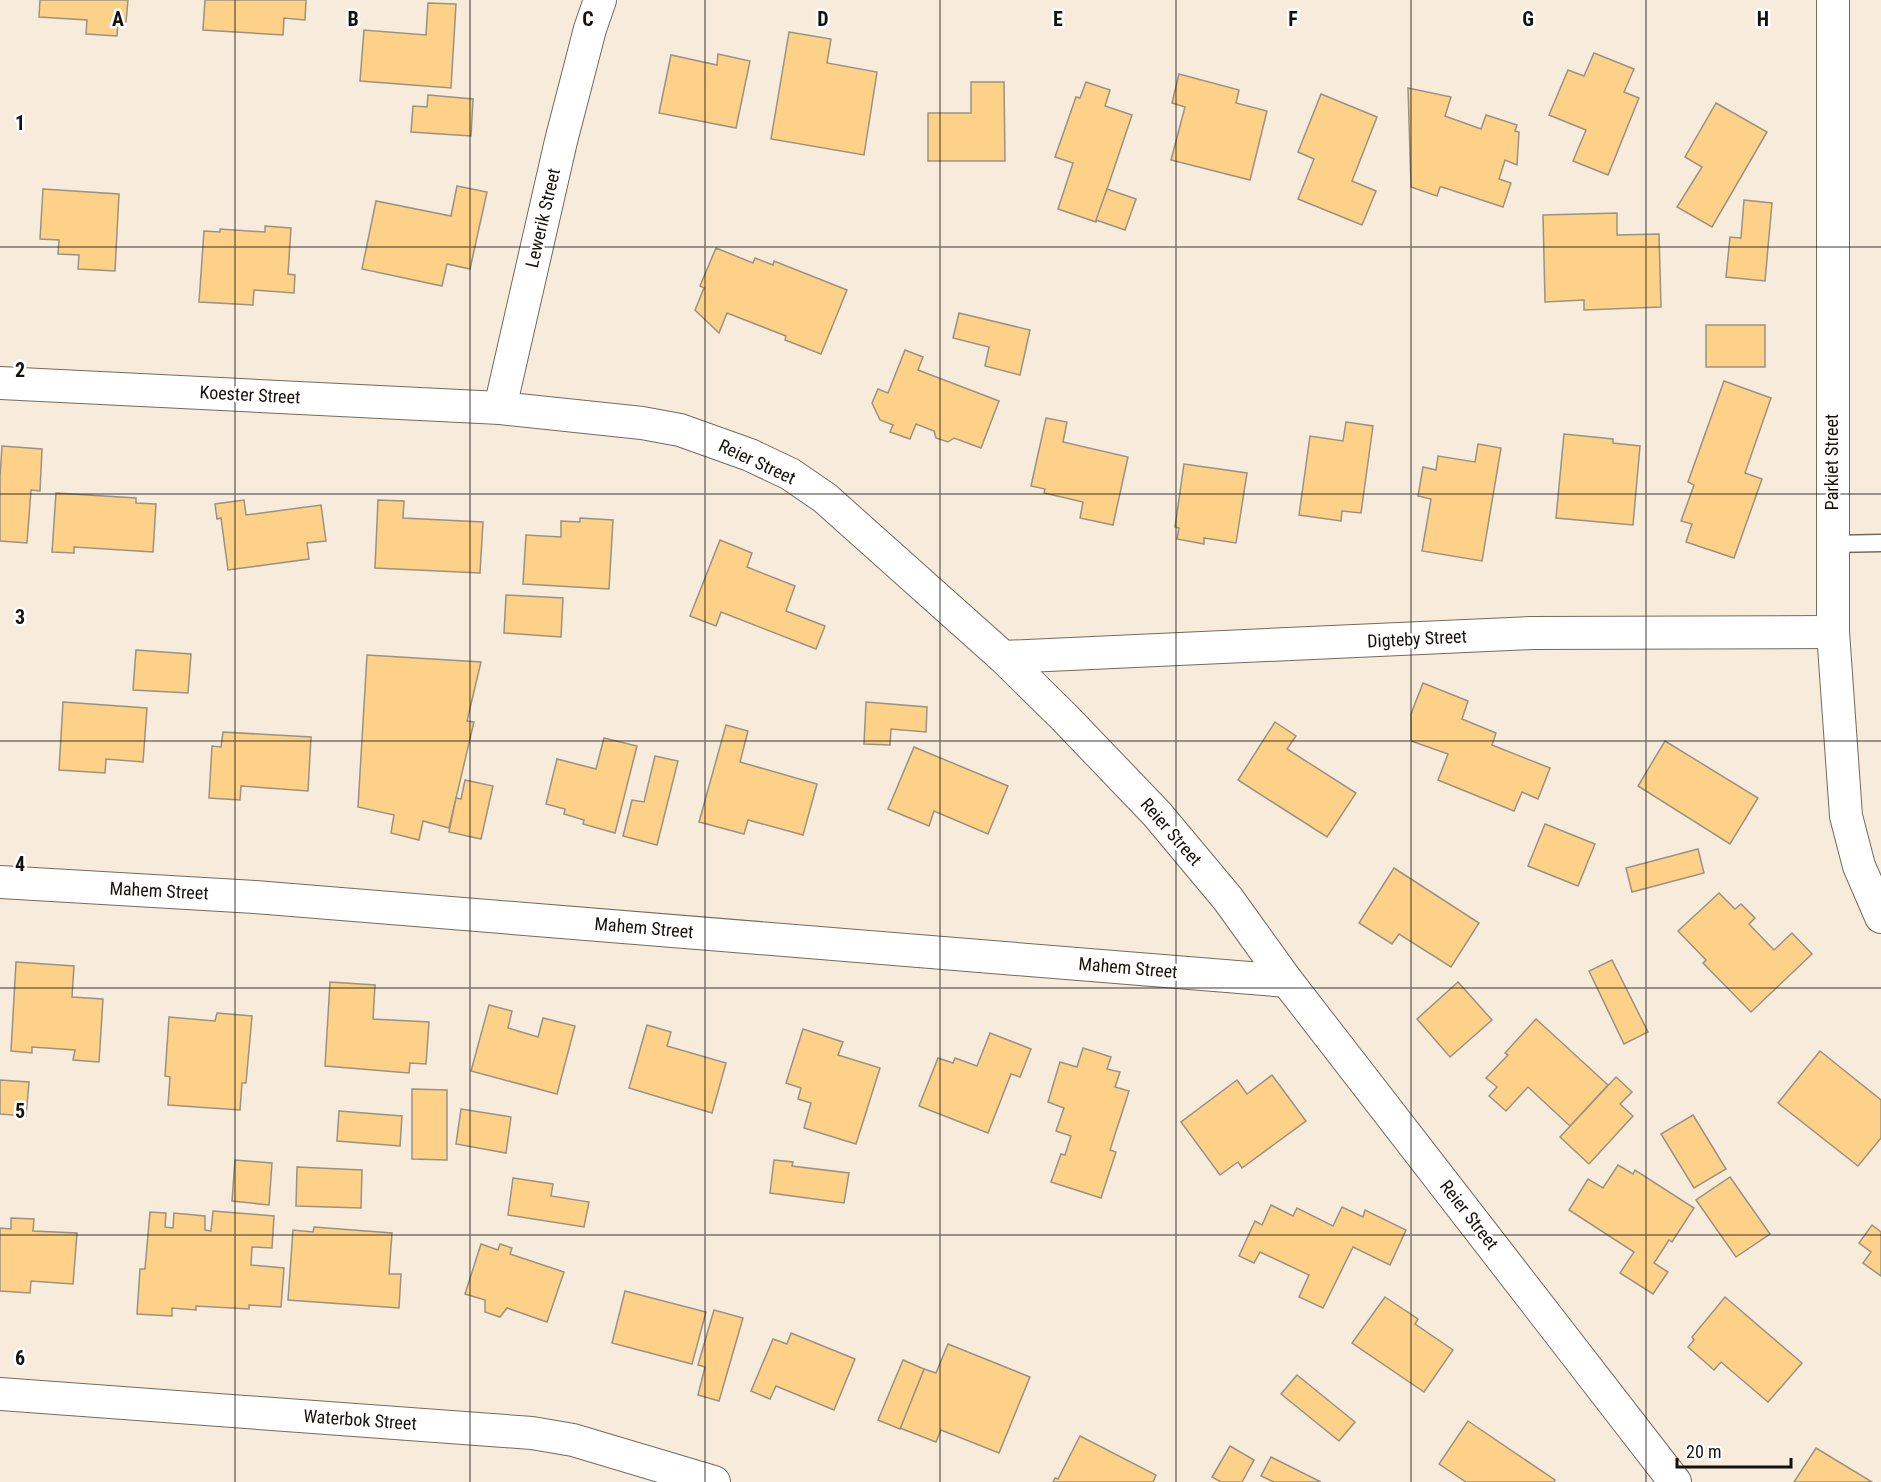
<svg xmlns="http://www.w3.org/2000/svg" width="1881" height="1482" viewBox="0 0 1881 1482" font-family="'Roboto Condensed',sans-serif">
  <style>
    .building { fill: #fdd188; stroke: #9b9282; stroke-width: 1.5 }
    .lines { fill: none; stroke-linecap: round; stroke-linejoin: round }
    .service-casing { stroke: #736a5c; stroke-width: 19 }
    .minor-casing { stroke: #736a5c; stroke-width: 34 }
    .service { stroke: #fff; stroke-width: 16 }
    .minor { stroke: #fff; stroke-width: 32 }
    .grid { fill: none; stroke: #15120c; stroke-width: 1.5; stroke-opacity: 0.55 }
    .labels { text-anchor: middle; stroke-width: 5; stroke-linejoin: round; paint-order: stroke }
    .street-label { font-size: 18px; fill: #15120c; stroke: #fff }
    .grid-label { font-size: 20px; text-anchor: middle; font-weight: bold; fill: #15120c; stroke: #fff; stroke-width: 5; stroke-linejoin: round; paint-order: stroke }
  </style>
  <rect width="100%" height="100%" fill="#f7ecdc"/>
  <g class="building">
    <polygon points="40,0 128,0 126,22 118,21 117,36 86,34 87,20 39,17"/>
    <polygon points="205,0 306,0 305,20 284,18 283,35 203,30"/>
    <polygon points="428,3 456,4 451,88 360,81 364,30 426,35"/>
    <polygon points="789,32 831,39 827,63 877,72 864,155 771,139"/>
    <polygon points="1594,53 1634,69 1624,92 1639,98 1608,175 1573,161 1586,130 1549,115 1568,70 1584,76"/>
    <polygon points="718,54 750,61 736,128 659,113 671,55 717,65"/>
    <polygon points="1179,74 1239,90 1236,103 1267,111 1250,180 1171,160 1185,107 1172,103"/>
    <polygon points="971,82 1004,82 1005,161 928,161 928,113 971,113"/>
    <polygon points="1086,82 1110,90 1105,106 1132,115 1096,222 1058,209 1073,163 1055,157 1076,97 1080,98"/>
    <polygon points="1408,88 1451,97 1445,116 1481,129 1486,115 1517,125 1515,131 1519,132 1517,165 1505,160 1499,179 1511,183 1503,207 1442,187 1440,187 1437,196 1411,187"/>
    <polygon points="1321,94 1377,117 1352,181 1376,191 1362,225 1298,199 1314,159 1298,152"/>
    <polygon points="428,95 473,99 471,136 411,132 413,106 427,107"/>
    <polygon points="1716,103 1767,132 1712,227 1677,207 1702,167 1685,157"/>
    <polygon points="457,186 487,192 470,269 447,264 442,286 362,269 376,201 451,216"/>
    <polygon points="43,189 119,194 115,271 78,269 79,255 58,254 59,240 40,239"/>
    <polygon points="1107,189 1136,199 1125,230 1096,220"/>
    <polygon points="1744,200 1772,203 1765,281 1726,277 1730,237 1741,238"/>
    <polygon points="1617,213 1617,235 1659,234 1661,307 1584,310 1584,300 1545,302 1543,215"/>
    <polygon points="265,226 291,228 288,274 295,275 294,293 254,290 253,305 199,302 204,231 220,232 220,229 265,232"/>
    <polygon points="716,248 753,263 755,258 773,265 774,261 847,290 821,354 785,340 786,336 727,313 719,333 695,310 704,288 700,286"/>
    <polygon points="959,313 1030,330 1020,375 985,366 989,347 953,338"/>
    <rect x="1706" y="325" width="59" height="42"/>
    <polygon points="905,350 923,357 918,370 999,401 981,448 954,438 948,442 936,438 934,431 916,424 910,439 890,432 893,425 880,420 872,403 878,389 888,393"/>
    <polygon points="1724,381 1771,398 1745,473 1762,479 1734,558 1686,542 1692,524 1681,521 1694,485 1688,482"/>
    <polygon points="1046,418 1067,422 1063,442 1128,457 1113,525 1080,518 1083,502 1044,493 1045,489 1031,486"/>
    <polygon points="1346,422 1373,426 1361,513 1342,511 1341,521 1299,515 1310,436 1343,441"/>
    <polygon points="1564,434 1613,439 1613,443 1640,446 1633,525 1556,518"/>
    <polygon points="1478,444 1501,448 1482,561 1422,551 1431,499 1418,496 1423,467 1436,470 1438,456 1475,462"/>
    <polygon points="2,446 42,449 40,491 31,490 27,543 0,541 0,477"/>
    <polygon points="1184,464 1247,473 1236,543 1204,538 1204,544 1177,539 1179,528 1175,527"/>
    <polygon points="56,493 136,498 136,503 156,504 153,552 74,547 74,553 52,552"/>
    <polygon points="244,500 246,515 321,505 326,541 307,543 309,559 228,570 221,518 217,519 215,504"/>
    <polygon points="378,500 404,501 403,518 483,522 480,573 375,568"/>
    <polygon points="580,518 613,520 609,589 523,584 526,535 561,537 561,521 580,522"/>
    <polygon points="720,540 752,553 747,567 795,586 786,611 825,626 816,649 721,612 716,626 690,616"/>
    <polygon points="506,595 563,598 561,637 504,633"/>
    <polygon points="136,650 191,654 188,693 133,690"/>
    <polygon points="367,655 481,662 467,721 474,722 449,828 423,821 419,840 391,833 394,815 358,807"/>
    <polygon points="1423,683 1468,701 1462,719 1496,733 1492,745 1550,768 1538,799 1522,792 1514,811 1438,780 1448,754 1411,741 1411,714"/>
    <polygon points="63,702 147,708 143,762 106,759 105,773 59,770"/>
    <polygon points="866,702 927,707 926,732 891,729 890,745 864,744"/>
    <polygon points="1275,722 1296,736 1287,749 1356,793 1327,837 1238,780"/>
    <polygon points="726,725 748,731 740,762 817,784 803,835 748,820 744,834 699,822"/>
    <polygon points="223,732 311,737 308,791 241,786 240,800 209,798 212,746 221,747"/>
    <polygon points="604,738 637,746 615,833 583,824 584,820 564,814 565,809 546,804 557,759 596,769"/>
    <polygon points="1665,741 1758,798 1730,844 1638,786"/>
    <polygon points="914,747 1008,786 988,834 934,811 929,826 888,809"/>
    <polygon points="655,756 678,761 657,845 623,836 632,800 644,802"/>
    <polygon points="465,780 493,786 481,839 449,832 456,798 461,799"/>
    <polygon points="1545,824 1595,844 1578,886 1528,866"/>
    <polygon points="1698,849 1704,873 1632,892 1626,868"/>
    <polygon points="1394,868 1479,923 1451,967 1399,934 1392,944 1359,923"/>
    <polygon points="1719,893 1735,909 1741,904 1755,918 1749,924 1774,950 1792,933 1812,954 1751,1012 1703,963 1706,960 1678,931"/>
    <polygon points="1612,960 1648,1032 1624,1044 1589,971"/>
    <polygon points="16,962 74,966 72,997 103,999 99,1062 73,1060 75,1050 32,1047 32,1053 11,1051"/>
    <polygon points="330,982 375,985 373,1019 429,1022 426,1064 410,1063 409,1073 325,1066"/>
    <polygon points="1458,982 1492,1020 1450,1057 1417,1019"/>
    <polygon points="489,1005 512,1011 508,1028 538,1037 543,1018 575,1026 557,1094 471,1071"/>
    <polygon points="217,1013 252,1016 246,1083 242,1083 240,1110 168,1105 170,1077 165,1076 169,1017 215,1021"/>
    <polygon points="1536,1019 1608,1085 1570,1126 1528,1087 1506,1111 1489,1096 1497,1087 1486,1078 1508,1055 1505,1053"/>
    <polygon points="647,1025 671,1032 667,1046 726,1063 712,1113 629,1088"/>
    <polygon points="803,1029 843,1042 838,1055 880,1068 856,1144 804,1128 811,1103 798,1099 801,1088 786,1083"/>
    <polygon points="990,1033 1031,1049 1020,1077 1011,1074 988,1133 919,1106 938,1058 953,1063 955,1058 977,1066"/>
    <polygon points="1083,1048 1111,1057 1107,1069 1120,1072 1115,1087 1129,1091 1110,1150 1116,1152 1101,1198 1051,1182 1061,1154 1065,1155 1071,1136 1056,1131 1064,1108 1048,1102 1060,1062 1077,1067"/>
    <polygon points="1820,1051 1881,1100 1881,1138 1858,1166 1778,1103"/>
    <polygon points="1272,1075 1306,1121 1242,1168 1238,1162 1220,1175 1181,1122 1237,1080 1247,1094"/>
    <polygon points="1616,1077 1632,1092 1620,1104 1633,1116 1589,1164 1560,1137"/>
    <polygon points="0,1080 29,1082 26,1116 0,1114"/>
    <polygon points="412,1089 447,1090 447,1160 412,1159"/>
    <polygon points="461,1109 511,1117 506,1153 456,1144"/>
    <polygon points="339,1111 402,1116 400,1146 337,1141"/>
    <polygon points="1693,1115 1726,1169 1694,1188 1661,1134"/>
    <polygon points="235,1160 272,1163 269,1205 232,1201"/>
    <polygon points="774,1160 793,1162 792,1166 849,1173 844,1203 770,1193"/>
    <polygon points="1618,1165 1633,1174 1635,1170 1694,1208 1672,1242 1669,1240 1654,1263 1668,1272 1653,1294 1620,1273 1634,1252 1569,1210 1588,1179 1603,1188"/>
    <polygon points="297,1167 362,1170 361,1208 296,1206"/>
    <polygon points="1730,1177 1770,1234 1736,1257 1696,1200"/>
    <polygon points="513,1178 553,1184 551,1196 589,1202 584,1227 508,1215"/>
    <polygon points="1271,1205 1293,1216 1297,1208 1333,1226 1342,1207 1363,1217 1365,1210 1406,1230 1390,1265 1353,1247 1323,1308 1299,1297 1309,1275 1260,1252 1254,1263 1239,1256 1255,1221 1262,1225"/>
    <polygon points="213,1211 274,1216 272,1248 252,1247 251,1265 284,1268 281,1307 249,1305 249,1309 196,1306 196,1310 172,1308 172,1316 137,1314 140,1269 145,1269 150,1212 166,1213 165,1227 173,1228 174,1213 205,1216 205,1230 211,1231"/>
    <polygon points="11,1218 34,1219 33,1231 77,1233 73,1284 31,1281 30,1293 0,1291 0,1228 11,1229"/>
    <polygon points="1872,1225 1881,1232 1881,1276 1863,1263 1871,1252 1859,1243"/>
    <polygon points="314,1227 392,1233 389,1274 401,1274 399,1308 288,1300 293,1230 313,1232"/>
    <polygon points="481,1244 498,1250 500,1244 512,1248 510,1254 564,1272 547,1322 507,1308 500,1317 485,1312 485,1300 465,1294"/>
    <polygon points="625,1291 706,1312 692,1364 612,1343"/>
    <polygon points="1385,1297 1418,1319 1415,1324 1453,1350 1424,1392 1352,1343"/>
    <polygon points="1725,1297 1802,1363 1768,1402 1721,1362 1714,1370 1688,1347 1694,1340 1692,1337"/>
    <polygon points="714,1310 743,1318 719,1401 698,1395 705,1367 698,1365"/>
    <polygon points="791,1333 855,1359 834,1410 776,1386 770,1399 751,1391 773,1339 787,1344"/>
    <polygon points="948,1344 1030,1377 999,1453 941,1430 936,1442 900,1428 924,1369 936,1373"/>
    <polygon points="903,1360 924,1369 900,1429 878,1420"/>
    <polygon points="1297,1375 1355,1422 1339,1441 1281,1394"/>
    <polygon points="1468,1421 1555,1480 1554,1482 1466,1482 1439,1464"/>
    <polygon points="1080,1436 1156,1475 1153,1482 1053,1482 1055,1478 1058,1479"/>
    <polygon points="1230,1446 1254,1460 1242,1482 1221,1482 1212,1477"/>
    <polygon points="1816,1448 1872,1482 1794,1482"/>
    <polygon points="1271,1457 1321,1482 1274,1482 1261,1476"/>
  </g>
  <g class="lines">
    <g class="service-casing">
      <polyline id="service" points="1832,544 1881,543"/>
    </g>
    <g class="minor-casing">
      <g id="minor">
        <polyline points="1833,0 1833,632 1846,816 1859,866 1881,917"/>
        <polyline points="0,383 500,408 642,423 680,430 750,455 790,474 825,498 1003,657 1064,717 1157,814 1228,899 1287,981 1675,1482"/>
        <polyline points="500,408 561,141 590,29 600,0"/>
        <polyline points="1003,657 1532,633 1833,632"/>
        <polyline points="0,882 255,897 1287,981"/>
        <polyline points="0,1394 532,1433 573,1440 714,1482"/>
      </g>
    </g>
    <use href="#service" class="service"/>
    <use href="#minor" class="minor"/>
  </g>
  <path class="grid" d="M235,0V1482M470,0V1482M705,0V1482M940,0V1482M1176,0V1482M1411,0V1482M1646,0V1482M0,247H1881M0,494H1881M0,741H1881M0,988H1881M0,1235H1881"/>
  <g class="labels">
    <g class="street-label">
      <text transform="translate(543 218) rotate(-77)" y="6">Lewerik Street</text>
      <text transform="translate(250 395) rotate(3)" y="6">Koester Street</text>
      <text transform="translate(757 462) rotate(25)" y="6">Reier Street</text>
      <text transform="translate(1832 462) rotate(-90)" y="6">Parkiet Street</text>
      <text transform="translate(1417 639) rotate(-3)" y="6">Digteby Street</text>
      <text transform="translate(1171 832) rotate(49)" y="6">Reier Street</text>
      <text transform="translate(159 891) rotate(3)" y="6">Mahem Street</text>
      <text transform="translate(644 928) rotate(5)" y="6">Mahem Street</text>
      <text transform="translate(1128 968) rotate(5)" y="6">Mahem Street</text>
      <text transform="translate(1469 1215) rotate(52)" y="6">Reier Street</text>
      <text transform="translate(360 1420) rotate(4)" y="6">Waterbok Street</text>
    </g>
  </g>
  <g class="grid-label">
    <text x="118" y="26">A</text>
    <text x="353" y="26">B</text>
    <text x="588" y="26">C</text>
    <text x="823" y="26">D</text>
    <text x="1058" y="26">E</text>
    <text x="1293" y="26">F</text>
    <text x="1528" y="26">G</text>
    <text x="1763" y="26">H</text>
    <text x="20" y="130">1</text>
    <text x="20" y="377">2</text>
    <text x="20" y="624">3</text>
    <text x="20" y="871">4</text>
    <text x="20" y="1118">5</text>
    <text x="20" y="1365">6</text>
  </g>
  <path d="M1677 1458v9h114v-9" fill="none" stroke="#15120c" stroke-width="3"/>
  <text x="1686" y="1458" font-size="18" fill="#15120c" stroke="#ffffff" stroke-width="4.5" paint-order="stroke">20 m</text>
</svg>
